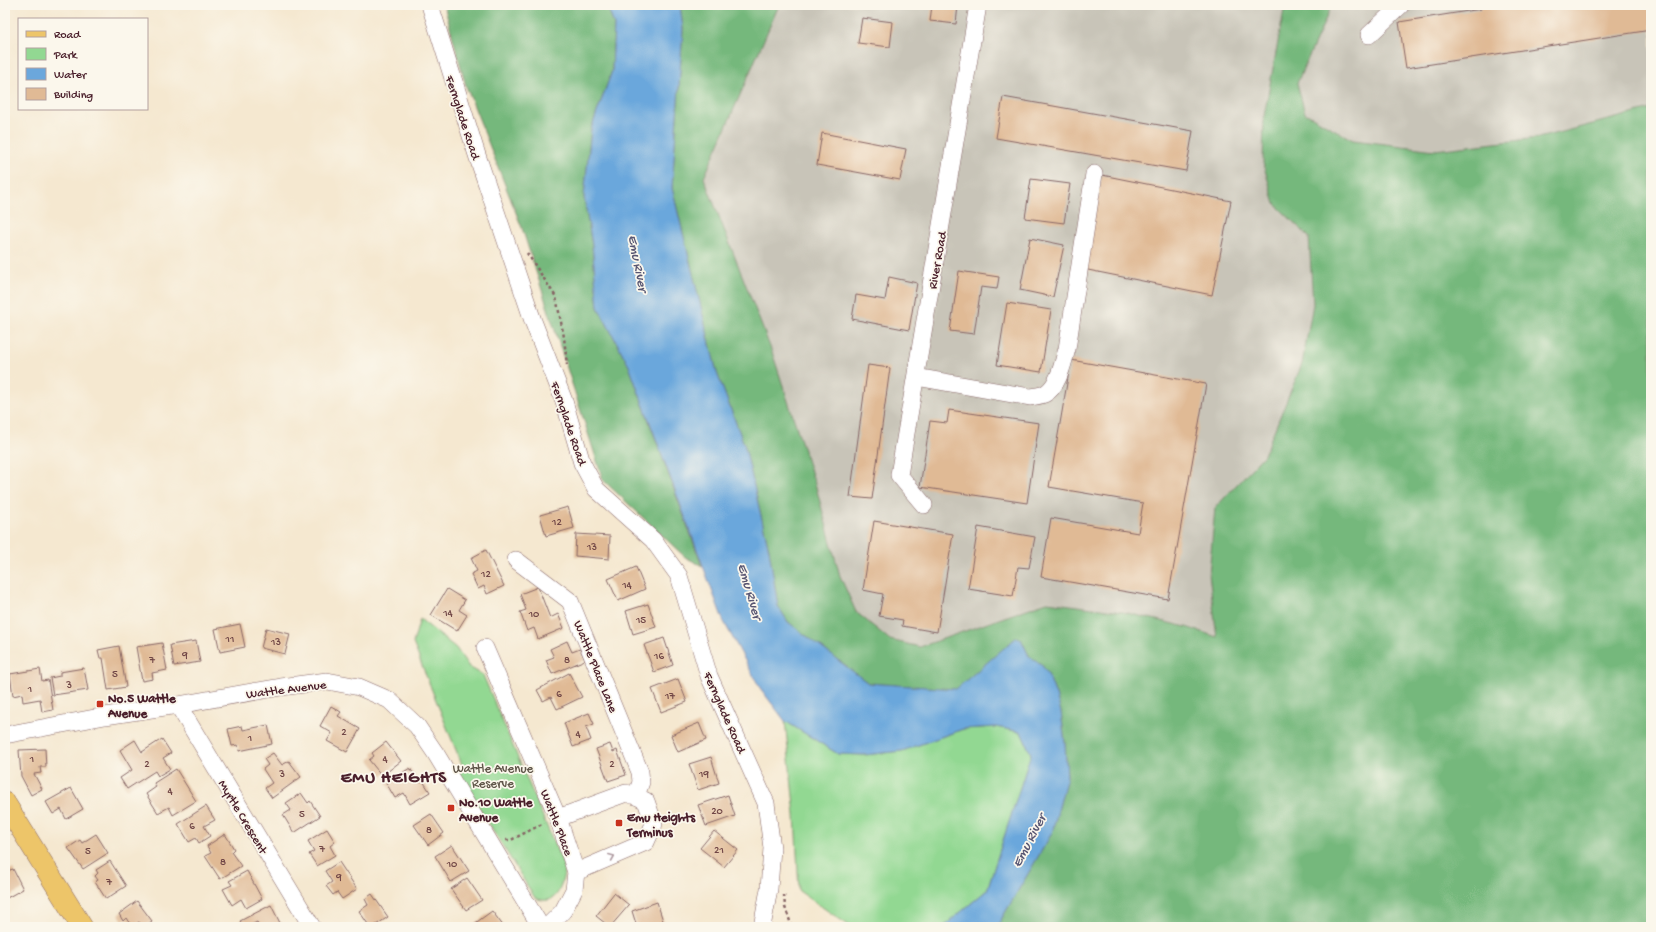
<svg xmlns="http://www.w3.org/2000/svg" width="1656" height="932" viewBox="0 0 1656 932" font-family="'Gochi Hand',sans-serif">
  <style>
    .industrial { fill: #c8c4b8 }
    .green { fill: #92d892; stroke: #6e7c5e }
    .forest { fill: #75b87c; stroke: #606c54 }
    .water { fill: #6ba7dc; stroke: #5a6384 }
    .building { fill: #e0ba95 }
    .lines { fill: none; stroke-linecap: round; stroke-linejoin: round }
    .minor-casing { stroke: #866565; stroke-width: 18 }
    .major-casing { stroke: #866565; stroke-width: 22 }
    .path { stroke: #866565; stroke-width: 2.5; stroke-dasharray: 3 3; stroke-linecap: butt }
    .minor { stroke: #fff; stroke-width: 17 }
    .major { stroke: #edc569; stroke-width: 21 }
    .oneway { stroke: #ae9aa0 }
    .poi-dot { fill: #c8321e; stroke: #fbf7ec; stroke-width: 1.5 }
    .labels { text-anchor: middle; stroke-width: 3.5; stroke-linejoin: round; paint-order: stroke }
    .number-label { font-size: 11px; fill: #704646 }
    .street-label { font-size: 13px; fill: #4a1f2b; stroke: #fbf7ec }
    .poi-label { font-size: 13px; font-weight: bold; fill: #4a1f2b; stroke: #fbf7ec; text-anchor: start }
    .park-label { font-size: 13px; fill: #60564a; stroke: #fbf7ec }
    .water-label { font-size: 14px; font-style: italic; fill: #575572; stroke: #fbf7ec }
    .district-label { font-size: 17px; font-weight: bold; letter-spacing: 1px; fill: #4a1f2b; stroke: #fbf7ec }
  </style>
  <rect width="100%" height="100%" fill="#fbf7ec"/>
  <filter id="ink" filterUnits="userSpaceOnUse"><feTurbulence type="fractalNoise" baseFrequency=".025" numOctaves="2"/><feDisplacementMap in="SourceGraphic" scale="8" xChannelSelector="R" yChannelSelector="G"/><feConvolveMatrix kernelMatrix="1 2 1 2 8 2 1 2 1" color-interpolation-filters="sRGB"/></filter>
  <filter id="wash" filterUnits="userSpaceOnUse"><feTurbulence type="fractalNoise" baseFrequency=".012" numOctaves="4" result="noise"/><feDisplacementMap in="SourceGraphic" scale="16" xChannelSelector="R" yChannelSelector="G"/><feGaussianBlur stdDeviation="0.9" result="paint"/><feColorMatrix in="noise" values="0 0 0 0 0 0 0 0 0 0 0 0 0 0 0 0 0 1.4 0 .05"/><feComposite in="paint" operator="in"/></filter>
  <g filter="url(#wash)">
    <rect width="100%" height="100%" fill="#f5e8d0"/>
    <g class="industrial">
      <polygon points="779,5 1285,5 1264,116 1276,204 1309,237 1313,304 1302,364 1264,455 1215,508 1209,574 1217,637 1186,627 1123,612 1047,602 920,647 890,640 856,612 840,576 816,487 704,178"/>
      <polygon points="1332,5 1651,5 1651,109 1534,139 1435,150 1353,140 1305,113 1297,83"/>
    </g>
    <g class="green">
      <path d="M420,619L456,648L469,667L483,675L565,869C561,887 558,907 535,898L457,772L464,770L413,643Z"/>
      <polygon points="785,721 838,754 864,755 902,751 963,729 996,727 1021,732 1031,754 987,890 943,927 851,927 799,891 795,815"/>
    </g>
    <g class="forest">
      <polygon points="444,5 607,5 614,25 612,71 591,129 584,197 592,245 598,307 629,366 702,566 685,557 603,480 522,228 466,86"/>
      <polygon points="680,5 779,5 704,178 772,352 816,487 840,576 856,612 890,640 920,647 1047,602 1123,612 1186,627 1217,637 1209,574 1215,508 1264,455 1302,364 1313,304 1309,237 1275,204 1263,163 1264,116 1285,5 1332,5 1297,83 1305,113 1353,140 1435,150 1538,138 1651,109 1651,927 993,927 999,923 1052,833 1067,777 1065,743 1061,712 1056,695 1048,674 1041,664 1029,656 1021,639 1017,637 956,690 868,683 788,622 778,606 769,550 745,447 717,373 672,188 683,29"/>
    </g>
    <polygon class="water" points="607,5 680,5 683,29 672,188 717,373 745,447 769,550 778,606 788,622 868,683 956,689 1017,637 1021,639 1029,656 1041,664 1048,674 1056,695 1061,712 1065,743 1067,777 1052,833 999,923 993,927 943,927 987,890 1031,754 1021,732 996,727 963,729 902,751 864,755 838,754 785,721 760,688 723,620 629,366 598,307 592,245 584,197 591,129 612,71 614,25"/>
    <g id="blocks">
      <g class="building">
        <polygon points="932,5 958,5 956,24 930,21"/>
        <polygon points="1480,5 1651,5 1651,30 1406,68 1399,22 1481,9"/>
        <polygon points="862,18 893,22 890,47 858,43"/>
        <polygon points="1003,97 1193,131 1186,171 996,138"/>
        <polygon points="822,133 906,149 900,180 817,165"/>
        <polygon points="1102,175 1231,201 1212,295 1083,269"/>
        <polygon points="1031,179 1070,184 1064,223 1025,218"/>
        <polygon points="1030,238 1064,245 1053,297 1020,290"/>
        <polygon points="959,271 999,277 997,289 981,287 974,334 950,331"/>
        <polygon points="889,277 917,283 909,330 852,319 856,295 885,300"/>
        <polygon points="1007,303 1051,310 1041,372 997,365"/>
        <polygon points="1071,360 1206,384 1168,599 1041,577 1051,518 1138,533 1143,503 1049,487"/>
        <polygon points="868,365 890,368 872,499 850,497"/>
        <polygon points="949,410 1039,423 1027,503 920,487 930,421 947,423"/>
        <polygon points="568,507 574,528 546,536 540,515"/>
        <polygon points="874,521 953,534 937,632 902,626 903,620 879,616 883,594 863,590"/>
        <polygon points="978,527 1035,537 1029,568 1018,567 1013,596 968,589"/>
        <polygon points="576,534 610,536 609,559 575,556"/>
        <polygon points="486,550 504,586 487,594 484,586 478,589 471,574 477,571 471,558"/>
        <polygon points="636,567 645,589 618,601 608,579"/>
        <polygon points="538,587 550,618 558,614 564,628 538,639 534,628 527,631 520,612 526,610 520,594"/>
        <polygon points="447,589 465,600 459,610 467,615 457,631 431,615"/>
        <polygon points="648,604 656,627 633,634 626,611"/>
        <polygon points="240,624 245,647 220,652 215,629"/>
        <polygon points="266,628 290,634 285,654 261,648"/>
        <polygon points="664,638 673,665 654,672 644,645"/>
        <polygon points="196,641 200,662 174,666 170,645"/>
        <polygon points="567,641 572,652 580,649 585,660 552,674 546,660 554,657 550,649"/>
        <polygon points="162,643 167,670 152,673 153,679 142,681 136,647"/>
        <polygon points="119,646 126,687 108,690 103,658 100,658 98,650"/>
        <polygon points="84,668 88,690 53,695 50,678 60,676 60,672"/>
        <polygon points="40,669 42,681 48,680 53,710 42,712 40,699 23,702 22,694 13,696 10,674"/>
        <polygon points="569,673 582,697 557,709 551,697 543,701 537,690"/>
        <polygon points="678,679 687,702 661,712 652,689"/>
        <polygon points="331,706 341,712 338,716 360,729 347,752 327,741 332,733 320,726"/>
        <polygon points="589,713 594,724 586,727 591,740 573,747 564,723"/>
        <polygon points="699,723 706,740 678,752 671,735"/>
        <polygon points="268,725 272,744 239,751 238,745 232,746 228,729 242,726 243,730"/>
        <polygon points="162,739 171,753 163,758 170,769 158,776 155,771 127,789 120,778 132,770 120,750 135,740 142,752"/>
        <polygon points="386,742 401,761 382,776 369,760 374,756 372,753"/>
        <polygon points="610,744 613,752 617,750 626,775 608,781 596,749"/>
        <polygon points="45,749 46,767 40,767 41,773 34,774 42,789 31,795 21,776 19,750"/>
        <polygon points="273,753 282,765 289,761 301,777 272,798 265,788 272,783 263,769 268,765 264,759"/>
        <polygon points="711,757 719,783 698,790 689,764"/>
        <polygon points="410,768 419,783 423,781 430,792 410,804 404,793 395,798 386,783"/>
        <polygon points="176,769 196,801 173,815 169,807 158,813 146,794 156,787 154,783"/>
        <polygon points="71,788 83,809 66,819 61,809 53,814 46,802"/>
        <polygon points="301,793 308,803 310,801 320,816 294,833 283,815 291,810 286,803"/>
        <polygon points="728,795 735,816 706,826 698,805"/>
        <polygon points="206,806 215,820 204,826 210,836 199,843 196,838 189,842 178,824"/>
        <polygon points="431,814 444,833 428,845 414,825"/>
        <polygon points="327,829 335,842 330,846 335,855 317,866 309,854 314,851 308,841"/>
        <polygon points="714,831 738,850 724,867 700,848"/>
        <polygon points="96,834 108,853 83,869 68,848 80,840 82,843"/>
        <polygon points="225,834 234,849 231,852 241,866 220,879 205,856 211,853 207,846"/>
        <polygon points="452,845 469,871 451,882 435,856"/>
        <polygon points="110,861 126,886 106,899 95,882 98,880 95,876 98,873 96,870"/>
        <polygon points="339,862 357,889 342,899 337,892 333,895 326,886 332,882 325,871"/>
        <polygon points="5,867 7,871 13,869 23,889 5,899"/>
        <polygon points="247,871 262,899 246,908 241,899 232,905 223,889 232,885 229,881"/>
        <polygon points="467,878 482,900 466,910 451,889"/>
        <polygon points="614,893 629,905 610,927 596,916"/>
        <polygon points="372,894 388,917 373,927 370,927 359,911 368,905 365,899"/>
        <polygon points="137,901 152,921 144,927 139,922 132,927 126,918 123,921 119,914"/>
        <polygon points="657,902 665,927 637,927 632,911"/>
        <polygon points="271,905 282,927 260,927 257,922 247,927 244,927 240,921"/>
        <polygon points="492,911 504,927 470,927"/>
      </g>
    </g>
  </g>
  <g filter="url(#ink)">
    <use href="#blocks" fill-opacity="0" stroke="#866565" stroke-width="1"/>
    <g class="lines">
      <g class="minor-casing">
        <g id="minor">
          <polyline points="430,5 477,155 533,321 564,401 582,463 596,489 653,540 679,576 709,676 766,803 772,848 769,889 762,927"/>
          <polyline points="1369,35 1401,5"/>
          <path d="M916,377L1030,397C1035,396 1042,396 1046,393C1059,385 1063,362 1067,349L1094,174"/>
          <polyline points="924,505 899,475 978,5"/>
          <polyline points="516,560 570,601 640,772 641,782 636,796 626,793 558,818"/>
          <polyline points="485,648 558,818 576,872 574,890 563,911 547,927"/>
          <polyline points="178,705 312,927"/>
          <polyline points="5,735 105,716 178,705 281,687 327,681 359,687 389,700 417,726 436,754 541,927"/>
          <polyline points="576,872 646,842 654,824 646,801 636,796"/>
        </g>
      </g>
      <g class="major-casing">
        <polyline id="major" points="5,803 82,927"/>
      </g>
      <g class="path">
        <polyline points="527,253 556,297 564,337 567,365"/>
        <polyline points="506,840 511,840 544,823"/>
        <polyline points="784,895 785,907 792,927"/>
      </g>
      <use href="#minor" class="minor"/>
      <use href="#major" class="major"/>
    </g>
    <defs><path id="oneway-chevron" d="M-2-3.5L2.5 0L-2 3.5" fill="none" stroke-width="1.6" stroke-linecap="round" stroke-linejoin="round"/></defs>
    <use class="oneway" href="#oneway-chevron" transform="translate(612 857) rotate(-23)"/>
  </g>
  <g class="poi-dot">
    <rect x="96" y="700" width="8" height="8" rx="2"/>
    <rect x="447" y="804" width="8" height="8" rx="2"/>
    <rect x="615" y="819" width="8" height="8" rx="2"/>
  </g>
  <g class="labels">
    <g class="number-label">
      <text x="557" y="525">12</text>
      <text x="592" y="550">13</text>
      <text x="486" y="577">12</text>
      <text x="627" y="588">14</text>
      <text x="448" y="616">14</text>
      <text x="534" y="617">10</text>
      <text x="641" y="623">15</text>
      <text x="230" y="642">11</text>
      <text x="276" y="645">13</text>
      <text x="185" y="658">9</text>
      <text x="659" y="659">16</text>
      <text x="152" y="663">7</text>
      <text x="567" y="663">8</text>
      <text x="115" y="677">5</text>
      <text x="69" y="688">3</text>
      <text x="30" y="692">1</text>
      <text x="559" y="697">6</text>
      <text x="670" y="699">17</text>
      <text x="344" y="735">2</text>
      <text x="578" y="737">4</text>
      <text x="250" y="741">1</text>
      <text x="32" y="762">1</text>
      <text x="385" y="762">4</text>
      <text x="147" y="767">2</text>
      <text x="612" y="767">2</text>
      <text x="282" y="777">3</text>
      <text x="704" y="777">19</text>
      <text x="170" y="794">4</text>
      <text x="717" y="814">20</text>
      <text x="302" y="817">5</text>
      <text x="192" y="829">6</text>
      <text x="429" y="833">8</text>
      <text x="322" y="852">7</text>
      <text x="719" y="853">21</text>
      <text x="88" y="854">5</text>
      <text x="223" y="865">8</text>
      <text x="452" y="867">10</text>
      <text x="339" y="880">9</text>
      <text x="109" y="885">7</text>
    </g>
    <g class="street-label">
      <text transform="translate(464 117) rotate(72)" y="5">Fernglade Road</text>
      <text transform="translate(936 260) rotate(-80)" y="5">River Road</text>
      <text transform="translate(570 423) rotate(71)" y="5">Fernglade Road</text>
      <text transform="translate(597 666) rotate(68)" y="5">Wattle Place Lane</text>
      <text transform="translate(286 688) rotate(-7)" y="5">Wattle Avenue</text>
      <text transform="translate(726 712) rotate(66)" y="5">Fernglade Road</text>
      <text transform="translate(244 816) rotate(59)" y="5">Myrtle Crescent</text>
      <text transform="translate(558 822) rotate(69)" y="5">Wattle Place</text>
    </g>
    <g class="poi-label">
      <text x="108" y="702">No.5 Wattle<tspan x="108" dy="15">Avenue</tspan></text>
      <text x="459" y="806">No.10 Wattle<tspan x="459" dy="15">Avenue</tspan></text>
      <text x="627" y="821">Emu Heights<tspan x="627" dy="15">Terminus</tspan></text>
    </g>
    <g class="park-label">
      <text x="493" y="772">Wattle Avenue<tspan x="493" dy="15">Reserve</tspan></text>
    </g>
    <g class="water-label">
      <text transform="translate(639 263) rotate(79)" y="5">Emu River</text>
      <text transform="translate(751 591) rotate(74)" y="5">Emu River</text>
      <text transform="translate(1028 840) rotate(-62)" y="5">Emu River</text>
    </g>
    <g class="district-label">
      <text x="394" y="782">EMU HEIGHTS</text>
    </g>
  </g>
  <rect width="1656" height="932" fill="none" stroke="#fbf7ec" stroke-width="20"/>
  <rect x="18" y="18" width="130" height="92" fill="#fbf7ec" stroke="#b4a19f"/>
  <rect x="26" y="31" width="20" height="6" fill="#edc569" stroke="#b4a19f"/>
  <text x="54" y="38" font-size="12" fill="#4a1f2b">Road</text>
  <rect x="26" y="48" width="20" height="12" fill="#92d892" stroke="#b4a19f"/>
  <text x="54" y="58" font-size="12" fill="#4a1f2b">Park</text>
  <rect x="26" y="68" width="20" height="12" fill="#6ba7dc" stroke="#b4a19f"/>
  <text x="54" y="78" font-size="12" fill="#4a1f2b">Water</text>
  <rect x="26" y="88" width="20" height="12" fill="#e0ba95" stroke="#b4a19f"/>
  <text x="54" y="98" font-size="12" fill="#4a1f2b">Building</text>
</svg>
